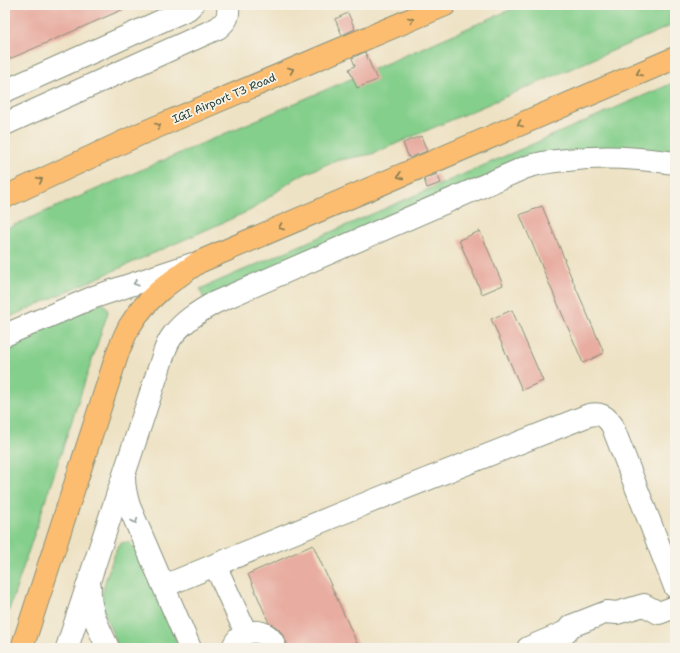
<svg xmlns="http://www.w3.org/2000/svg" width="680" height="653" viewBox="0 0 680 653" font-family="'Shantell Sans',sans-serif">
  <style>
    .green { fill: #85cf8c; stroke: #528660 }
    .building { fill: #e8aca0 }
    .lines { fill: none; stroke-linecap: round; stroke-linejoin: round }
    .minor-casing { stroke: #86907c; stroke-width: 24 }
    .major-casing { stroke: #86907c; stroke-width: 24 }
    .minor { stroke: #fff; stroke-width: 22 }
    .major { stroke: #fcbd6f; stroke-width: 22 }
    .oneway { stroke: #82774f }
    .oneway2 { stroke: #8f9e9a }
    .labels { text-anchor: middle; stroke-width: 3.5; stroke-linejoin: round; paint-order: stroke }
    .street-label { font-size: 11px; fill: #1f3d34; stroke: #f7f3e8 }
  </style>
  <rect width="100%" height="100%" fill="#f7f3e8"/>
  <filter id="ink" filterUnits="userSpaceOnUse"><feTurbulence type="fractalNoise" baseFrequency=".025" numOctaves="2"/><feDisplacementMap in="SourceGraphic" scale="8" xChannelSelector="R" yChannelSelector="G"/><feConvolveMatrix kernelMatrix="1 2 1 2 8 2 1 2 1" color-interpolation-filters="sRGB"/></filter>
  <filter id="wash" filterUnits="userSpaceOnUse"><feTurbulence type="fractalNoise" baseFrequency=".012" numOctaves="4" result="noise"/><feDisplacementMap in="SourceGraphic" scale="16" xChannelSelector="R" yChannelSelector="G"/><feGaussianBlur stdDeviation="0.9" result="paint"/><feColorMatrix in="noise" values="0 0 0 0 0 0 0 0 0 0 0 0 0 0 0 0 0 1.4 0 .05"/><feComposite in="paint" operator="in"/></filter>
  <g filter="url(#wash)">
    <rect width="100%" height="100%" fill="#eee2c4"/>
    <g class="green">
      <polygon points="521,5 675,5 675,24 372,154 334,161 296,178 251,210 5,319 5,229"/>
      <polygon points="675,82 675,158 557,154 204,299 200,289"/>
      <polygon points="102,303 106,306 108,312 5,622 5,343"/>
      <path d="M126,542L130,543L134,547L138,552L180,648H119C114,636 103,614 102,602C101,588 112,562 117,548L121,543Z"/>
    </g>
    <g id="blocks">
      <g class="building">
        <polygon points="5,5 133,5 5,61"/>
        <polygon points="348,13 355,29 342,35 335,19"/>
        <polygon points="365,52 377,80 357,88 349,69 355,66 352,58"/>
        <polygon points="421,136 427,151 409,158 403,143"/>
        <polygon points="437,174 441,183 427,188 424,179"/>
        <polygon points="542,206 565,260 564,260 604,353 583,363 520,215"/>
        <polygon points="480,231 503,285 482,294 459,240"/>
        <polygon points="512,310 543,381 522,390 491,319"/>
        <polygon points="313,545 359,648 287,648 287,643 281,632 276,627 269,623 248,574"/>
      </g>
    </g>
  </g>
  <g filter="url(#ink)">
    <use href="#blocks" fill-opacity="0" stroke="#86907c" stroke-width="1"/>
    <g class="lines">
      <g class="minor-casing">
        <g id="minor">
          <polyline points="5,91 188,9 192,5"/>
          <path d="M5,124L218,28C227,20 229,18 228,5"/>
          <polyline points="5,335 94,297 193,264"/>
          <path d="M124,477C124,487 126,496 129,506L190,648"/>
          <polyline points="215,565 246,633"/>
          <path d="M164,586L342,513L589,415C600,413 605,415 612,425L675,587"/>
          <path d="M90,587C88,609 99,628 108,648"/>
          <path d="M67,648L164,353C166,347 169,340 173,335C184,321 198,312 214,303L524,168C538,163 552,161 567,160C605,155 637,158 675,163"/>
          <path d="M233,648C239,627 270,626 275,648"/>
          <polyline points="528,648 566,632 571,626 607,612 617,613 644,605 659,613 675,607"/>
        </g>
      </g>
      <g class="major-casing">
        <g id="major">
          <polyline points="5,197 140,134 445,5"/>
          <path d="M22,648L119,349C123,341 126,331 131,324C148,296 173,280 199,262L675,58"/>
        </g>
      </g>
      <use href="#minor" class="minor"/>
      <use href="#major" class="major"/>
    </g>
    <defs><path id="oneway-chevron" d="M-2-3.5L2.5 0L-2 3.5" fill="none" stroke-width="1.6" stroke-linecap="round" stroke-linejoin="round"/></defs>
    <g class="oneway">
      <use href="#oneway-chevron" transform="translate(411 20) rotate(-23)"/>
      <use href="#oneway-chevron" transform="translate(291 70) rotate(-23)"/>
      <use href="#oneway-chevron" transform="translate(639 73) rotate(157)"/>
      <use href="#oneway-chevron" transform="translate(520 124) rotate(157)"/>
      <use href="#oneway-chevron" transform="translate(158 126) rotate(-23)"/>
      <use href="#oneway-chevron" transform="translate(400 176) rotate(157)"/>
      <use href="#oneway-chevron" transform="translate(40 180) rotate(-25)"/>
      <use href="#oneway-chevron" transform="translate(281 227) rotate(157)"/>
    </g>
    <g class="oneway2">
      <use href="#oneway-chevron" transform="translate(136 283) rotate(162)"/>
      <use href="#oneway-chevron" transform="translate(135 521) rotate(67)"/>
    </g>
  </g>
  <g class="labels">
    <g class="street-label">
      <text transform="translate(224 98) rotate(-23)" y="4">IGI Airport T3 Road</text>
    </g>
  </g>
  <rect width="680" height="653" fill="none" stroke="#f7f3e8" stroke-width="20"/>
</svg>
